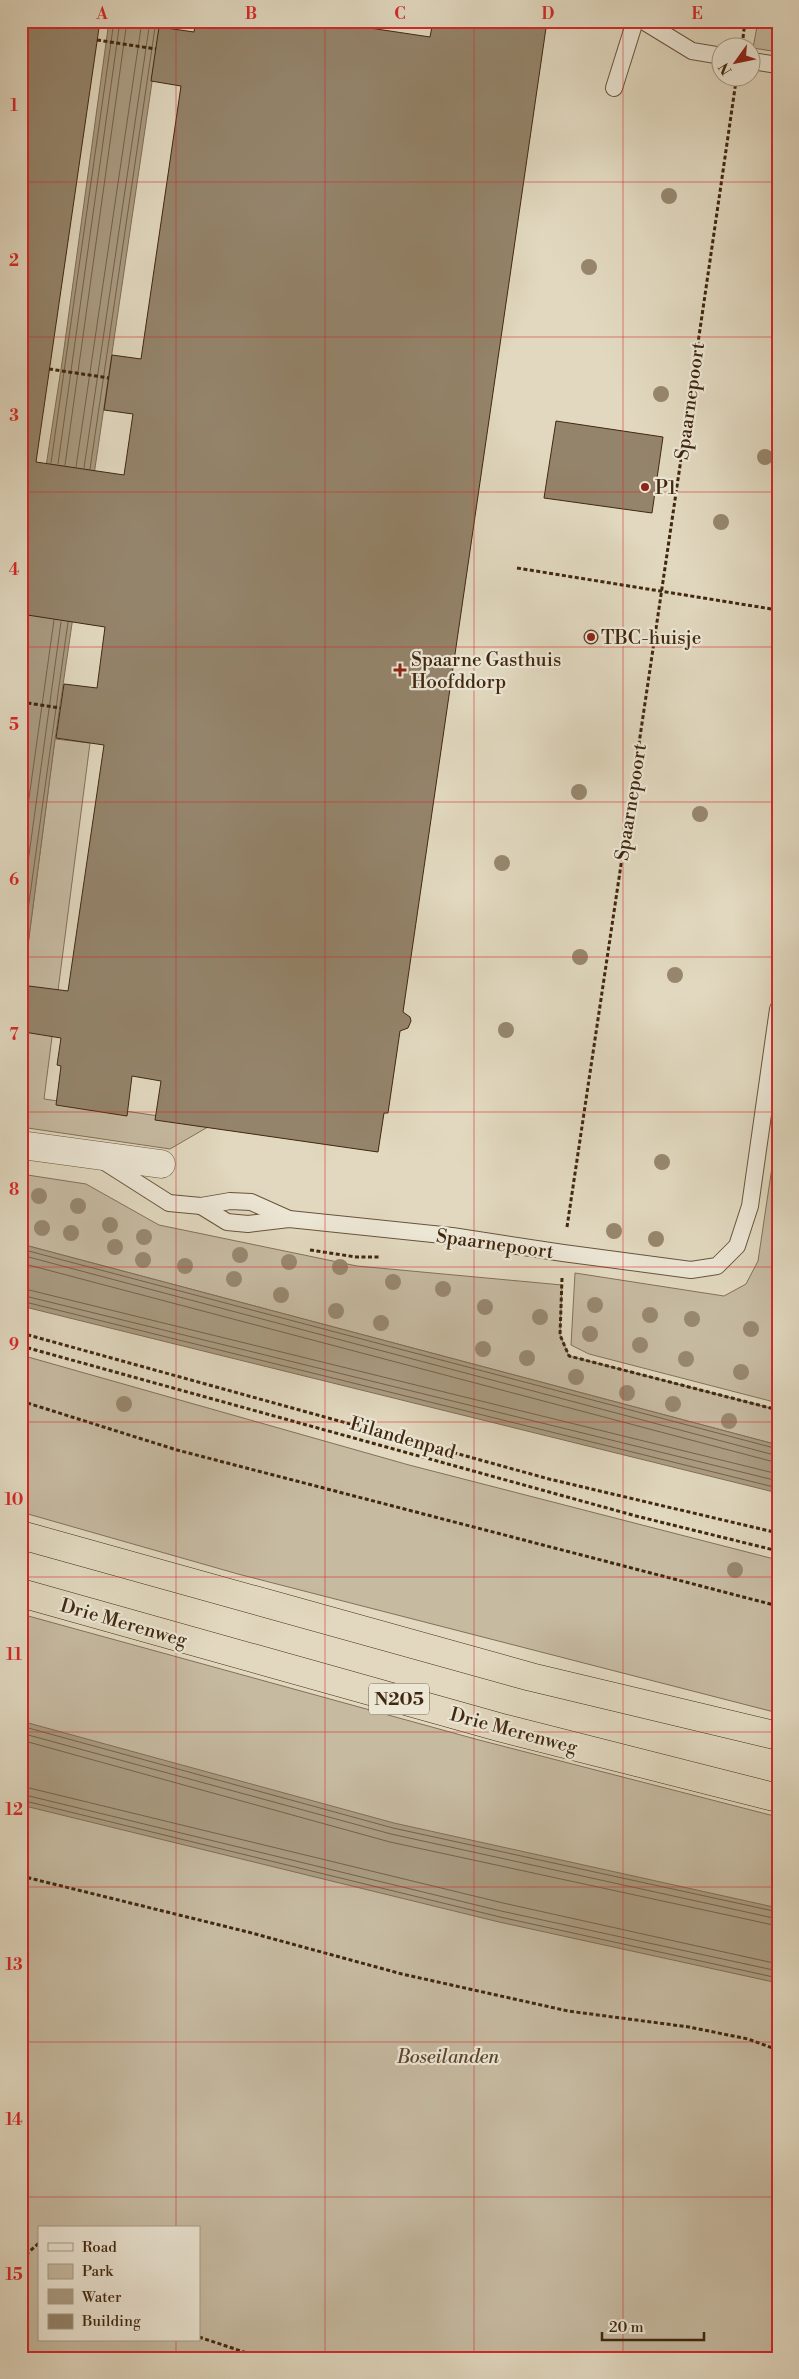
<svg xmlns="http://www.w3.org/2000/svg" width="799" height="2379" viewBox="0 0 799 2379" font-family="'Libre Bodoni',serif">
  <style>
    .green { fill: #c6baa1; stroke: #837158; fill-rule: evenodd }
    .water { fill: #aa9c83; stroke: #806e55 }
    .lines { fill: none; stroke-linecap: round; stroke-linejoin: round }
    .shore { stroke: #756249; stroke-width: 1 }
    .building { fill: #94846b; stroke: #40280f }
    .lane-casing { stroke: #68543b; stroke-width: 18 }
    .street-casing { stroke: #68543b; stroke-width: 29 }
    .highway-casing { stroke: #40280f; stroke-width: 29 }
    .path { stroke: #40280f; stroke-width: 3; stroke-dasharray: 4 2.5; stroke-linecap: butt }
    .lane { stroke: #ece6d5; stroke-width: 16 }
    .street { stroke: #ece6d5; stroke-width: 28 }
    .highway { stroke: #e1d8bf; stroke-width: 28 }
    .tree { fill: #97876e }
    .grid { fill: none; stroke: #d62828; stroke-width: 1; stroke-opacity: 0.55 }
    .poi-dot { fill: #8f2418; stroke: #ece6d5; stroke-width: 2 }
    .labels { text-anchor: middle; stroke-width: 4.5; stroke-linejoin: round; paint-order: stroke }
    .shield { fill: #ece6d5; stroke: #74614a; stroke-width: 1 }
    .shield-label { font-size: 18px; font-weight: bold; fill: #40280f }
    .street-label { font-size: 19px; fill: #40280f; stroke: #ece6d5 }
    .poi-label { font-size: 19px; fill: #40280f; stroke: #ece6d5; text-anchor: start }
    .park-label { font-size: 19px; font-style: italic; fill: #5b452c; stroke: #ece6d5 }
    .neatline { fill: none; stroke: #d62828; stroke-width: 2 }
    .grid-label { font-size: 16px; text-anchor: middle; font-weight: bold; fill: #d62828 }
  </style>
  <rect width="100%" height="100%" fill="#e1d8bf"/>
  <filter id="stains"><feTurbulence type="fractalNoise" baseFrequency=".004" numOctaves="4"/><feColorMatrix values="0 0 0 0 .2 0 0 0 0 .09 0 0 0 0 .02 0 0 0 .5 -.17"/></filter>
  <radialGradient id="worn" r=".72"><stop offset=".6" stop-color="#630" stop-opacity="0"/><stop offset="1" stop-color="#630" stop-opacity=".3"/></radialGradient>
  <g class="green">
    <polygon points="758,21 778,21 778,52 753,48"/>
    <polygon points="55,739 90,743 44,1099 213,1124 170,1149 21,1127 21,998"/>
    <polygon points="778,1127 778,1403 589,1354 571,1345 575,1273 724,1296 746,1284 758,1261"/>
    <polygon points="21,1174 86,1184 159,1225 357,1266 562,1285 560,1335 569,1356 778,1410 778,1445 21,1244"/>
    <polygon points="21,1355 409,1465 778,1560 778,1713 238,1574 21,1512"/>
    <path d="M21,1614L479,1740L778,1817V2358H21ZM39,2228H199V2340H39Z"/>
  </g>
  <g class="water">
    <polygon points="109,21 161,21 55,739 21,998 21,629 63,356"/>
    <polygon points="21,1244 778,1445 778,1493 21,1306"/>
    <polygon points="21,1721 394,1823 778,1908 778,1983 499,1922 21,1805"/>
  </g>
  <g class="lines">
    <g class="shore">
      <polyline points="51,463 114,21"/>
      <polyline points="58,464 120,21"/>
      <polyline points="65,465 127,21"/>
      <polyline points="76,467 142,21"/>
      <polyline points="84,468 150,21"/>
      <polyline points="90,469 156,21"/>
      <polyline points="21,855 54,620"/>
      <polyline points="21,913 61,622"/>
      <polyline points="21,960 68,622"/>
      <polyline points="21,1249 778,1449"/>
      <polyline points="21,1255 778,1456"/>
      <polyline points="21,1263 778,1463"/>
      <polyline points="21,1288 778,1474"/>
      <polyline points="21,1295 778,1481"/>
      <polyline points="21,1301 778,1488"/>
      <polyline points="21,1726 393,1828 778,1912"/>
      <polyline points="21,1733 391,1834 778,1919"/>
      <polyline points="21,1740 390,1842 778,1926"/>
      <polyline points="21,1786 503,1903 778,1964"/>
      <polyline points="21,1794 501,1911 778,1971"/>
      <polyline points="21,1800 500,1917 778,1978"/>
    </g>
  </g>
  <g class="building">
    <polygon points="21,21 100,21 36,462 124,475 133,414 104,410 112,355 141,359 181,86 151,81 159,27 194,32 196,21 323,21 430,37 433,21 547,21 403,1012 410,1017 411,1021 408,1028 400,1031 388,1113 384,1113 378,1152 155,1120 161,1081 132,1076 127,1116 56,1105 61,1066 57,1065 61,1038 24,1032 28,1004 21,1003 21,985 68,991 104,745 56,738 64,684 97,688 105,627 21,614"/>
    <polygon points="556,421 663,437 652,513 544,498"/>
    <circle cx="591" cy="637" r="7"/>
  </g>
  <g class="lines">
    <g class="lane-casing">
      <g id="lane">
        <polyline points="643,21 692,51 722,56"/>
        <polyline points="752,61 778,65"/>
        <polyline points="614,88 635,21"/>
        <polyline points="103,1161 169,1203 201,1206 230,1201 251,1202 289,1219"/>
        <polyline points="201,1206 227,1222 248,1224 289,1219 452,1236 563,1253 691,1270 717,1266 737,1246 750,1206 778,1009"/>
      </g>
    </g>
    <g class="street-casing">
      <polyline id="street" points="21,1145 161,1164"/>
    </g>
    <g class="highway-casing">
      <g id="highway">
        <polyline points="21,1535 531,1677 778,1736"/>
        <polyline points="21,1593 502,1728 778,1798"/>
      </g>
    </g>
    <g class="path">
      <polyline points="743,38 745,21"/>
      <polyline points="97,40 156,49"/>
      <polyline points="49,369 109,378"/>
      <polyline points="517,568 778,610"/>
      <polyline points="21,702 60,708"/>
      <path d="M567,1227C624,845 681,463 736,81"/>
      <polyline points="310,1250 356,1257 381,1257"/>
      <polyline points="562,1278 560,1335 569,1356 778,1410"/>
      <polyline points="21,1333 549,1479 778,1533"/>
      <polyline points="21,1346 636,1516 778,1551"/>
      <polyline points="21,1401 177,1450 778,1606"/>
      <polyline points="21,1876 248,1932 402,1974 568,2011 689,2027 748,2039 778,2050"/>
      <polyline points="21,2259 39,2243"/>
      <polyline points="199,2337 262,2358"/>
    </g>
    <use href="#lane" class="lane"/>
    <use href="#street" class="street"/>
    <use href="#highway" class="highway"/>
  </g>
  <g class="tree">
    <circle cx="669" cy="196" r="8"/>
    <circle cx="589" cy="267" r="8"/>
    <circle cx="661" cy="394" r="8"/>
    <circle cx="765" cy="457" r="8"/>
    <circle cx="721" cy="522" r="8"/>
    <circle cx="579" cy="792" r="8"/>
    <circle cx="700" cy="814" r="8"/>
    <circle cx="502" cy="863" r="8"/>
    <circle cx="580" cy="957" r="8"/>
    <circle cx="675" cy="975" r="8"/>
    <circle cx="506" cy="1030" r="8"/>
    <circle cx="662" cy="1162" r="8"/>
    <circle cx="39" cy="1196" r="8"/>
    <circle cx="78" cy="1206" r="8"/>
    <circle cx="110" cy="1225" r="8"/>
    <circle cx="42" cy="1228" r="8"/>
    <circle cx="614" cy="1231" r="8"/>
    <circle cx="71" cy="1233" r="8"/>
    <circle cx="144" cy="1237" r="8"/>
    <circle cx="656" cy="1239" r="8"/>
    <circle cx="115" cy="1247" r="8"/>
    <circle cx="240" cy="1255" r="8"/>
    <circle cx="143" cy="1260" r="8"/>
    <circle cx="289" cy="1262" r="8"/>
    <circle cx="185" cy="1266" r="8"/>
    <circle cx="340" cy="1267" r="8"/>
    <circle cx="234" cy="1279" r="8"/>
    <circle cx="393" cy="1282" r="8"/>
    <circle cx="443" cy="1289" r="8"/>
    <circle cx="281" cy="1295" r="8"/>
    <circle cx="595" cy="1305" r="8"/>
    <circle cx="485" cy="1307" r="8"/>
    <circle cx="336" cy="1311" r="8"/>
    <circle cx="650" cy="1315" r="8"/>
    <circle cx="540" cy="1317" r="8"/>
    <circle cx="692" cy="1319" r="8"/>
    <circle cx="381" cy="1323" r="8"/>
    <circle cx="751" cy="1329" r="8"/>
    <circle cx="590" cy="1334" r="8"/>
    <circle cx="640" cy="1345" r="8"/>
    <circle cx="483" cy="1349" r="8"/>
    <circle cx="527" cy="1358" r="8"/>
    <circle cx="686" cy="1359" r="8"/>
    <circle cx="741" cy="1372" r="8"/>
    <circle cx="576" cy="1377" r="8"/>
    <circle cx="627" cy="1393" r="8"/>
    <circle cx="124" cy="1404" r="8"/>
    <circle cx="673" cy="1404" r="8"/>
    <circle cx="729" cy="1421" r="8"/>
    <circle cx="735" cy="1570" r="8"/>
  </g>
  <path class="grid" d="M176,21V2228M325,21V2358M474,21V2358M623,21V2358M21,182H778M21,337H778M21,492H778M21,647H778M21,802H778M21,957H778M21,1112H778M21,1267H778M21,1422H778M21,1577H778M21,1732H778M21,1887H778M21,2042H778M21,2197H778M176,2340V2358"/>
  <g class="poi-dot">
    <circle cx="645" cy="487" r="5"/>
    <circle cx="591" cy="637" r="5"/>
    <path d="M397.5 662.5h5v5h5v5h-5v5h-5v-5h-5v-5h5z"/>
  </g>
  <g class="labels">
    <rect class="shield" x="369" y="1683.5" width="60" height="31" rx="4"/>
    <g class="shield-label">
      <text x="399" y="1705">N205</text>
    </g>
    <g class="street-label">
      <text transform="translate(689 401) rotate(-82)" y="7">Spaarnepoort</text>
      <text transform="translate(630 802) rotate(-81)" y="7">Spaarnepoort</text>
      <text transform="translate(495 1243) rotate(8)" y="7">Spaarnepoort</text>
      <text transform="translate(403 1437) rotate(16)" y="7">Eilandenpad</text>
      <text transform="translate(124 1622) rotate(16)" y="7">Drie Merenweg</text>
      <text transform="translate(514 1730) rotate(15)" y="7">Drie Merenweg</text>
    </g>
    <g class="poi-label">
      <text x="655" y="494">P1</text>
      <text x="601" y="644">TBC-huisje</text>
      <text x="411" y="666">Spaarne Gasthuis<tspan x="411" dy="22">Hoofddorp</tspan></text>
    </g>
    <g class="park-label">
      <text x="448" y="2063">Boseilanden</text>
    </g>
  </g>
  <rect width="799" height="2379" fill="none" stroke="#e1d8bf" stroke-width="55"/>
  <rect x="38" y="2226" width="162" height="115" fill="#ece6d5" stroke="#a79a86"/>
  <rect x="48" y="2243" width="25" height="8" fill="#ece6d5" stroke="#a79a86"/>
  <text x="82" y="2252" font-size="15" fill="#40280f">Road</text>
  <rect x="48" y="2264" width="25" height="15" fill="#c6baa1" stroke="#a79a86"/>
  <text x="82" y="2276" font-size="15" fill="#40280f">Park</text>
  <rect x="48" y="2289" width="25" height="15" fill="#aa9c83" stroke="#a79a86"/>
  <text x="82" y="2302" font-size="15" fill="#40280f">Water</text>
  <rect x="48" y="2314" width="25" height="15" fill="#94846b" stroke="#a79a86"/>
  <text x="82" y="2326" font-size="15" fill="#40280f">Building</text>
  <g transform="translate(736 62) rotate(237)"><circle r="24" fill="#ece6d5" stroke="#a79a86"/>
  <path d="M0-4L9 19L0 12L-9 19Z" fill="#8f2418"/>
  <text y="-8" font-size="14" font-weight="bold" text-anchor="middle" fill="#40280f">N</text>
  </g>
  <path d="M602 2332v8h102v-8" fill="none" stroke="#40280f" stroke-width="2.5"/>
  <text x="609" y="2332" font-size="15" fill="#40280f" stroke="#ece6d5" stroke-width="4" paint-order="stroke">20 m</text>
  <rect x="28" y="28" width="744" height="2324" class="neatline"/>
  <g class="grid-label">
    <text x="102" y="19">A</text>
    <text x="251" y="19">B</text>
    <text x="400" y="19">C</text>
    <text x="548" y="19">D</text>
    <text x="697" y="19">E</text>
    <text x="14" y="111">1</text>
    <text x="14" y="266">2</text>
    <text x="14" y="421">3</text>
    <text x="14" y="575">4</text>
    <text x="14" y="730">5</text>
    <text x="14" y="885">6</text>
    <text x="14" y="1040">7</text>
    <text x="14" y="1195">8</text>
    <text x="14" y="1350">9</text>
    <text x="14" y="1505">10</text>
    <text x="14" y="1660">11</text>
    <text x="14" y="1815">12</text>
    <text x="14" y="1970">13</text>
    <text x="14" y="2125">14</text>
    <text x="14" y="2280">15</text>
  </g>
  <rect width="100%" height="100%" filter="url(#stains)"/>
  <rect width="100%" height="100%" fill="url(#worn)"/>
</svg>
